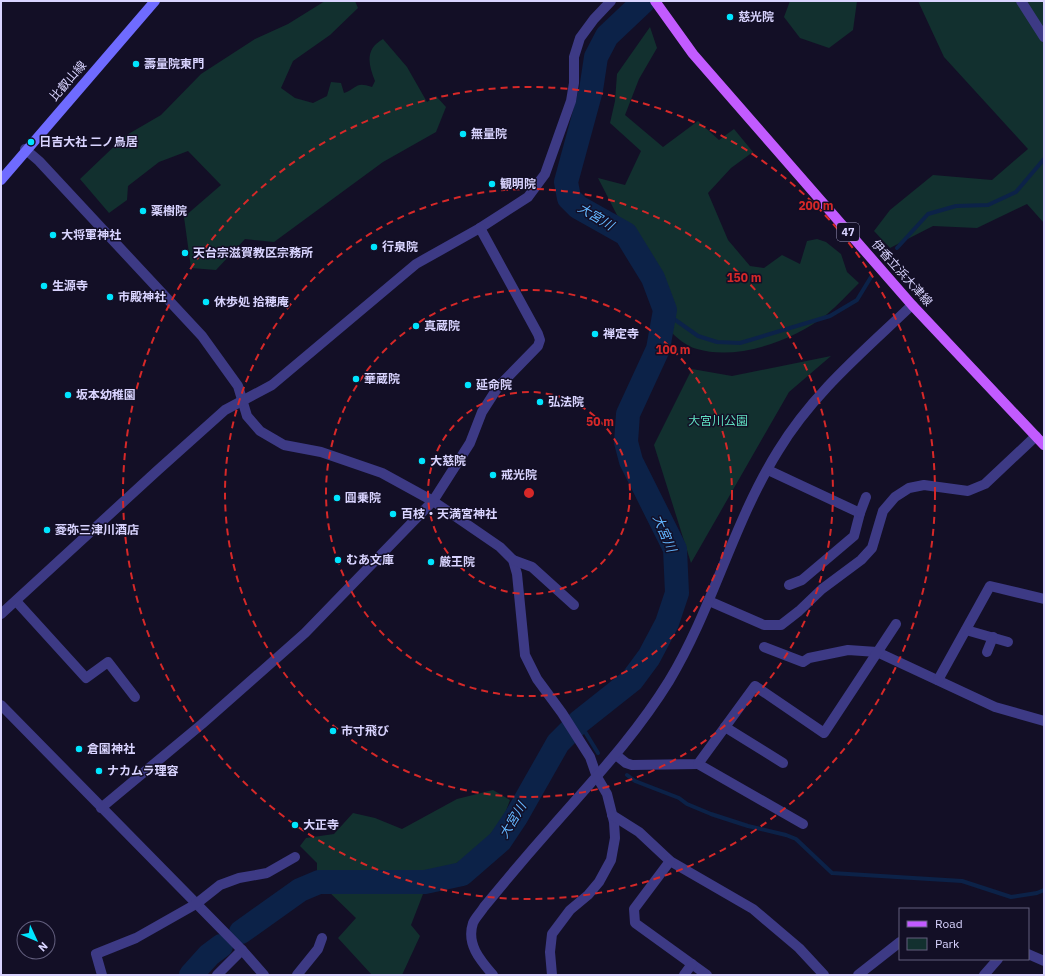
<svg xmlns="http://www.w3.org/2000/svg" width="1045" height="976" viewBox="0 0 1045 976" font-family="'IBM Plex Sans','Noto Sans JP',sans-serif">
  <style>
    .green { fill: #12302f }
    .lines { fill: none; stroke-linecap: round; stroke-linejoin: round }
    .stream { stroke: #0c2248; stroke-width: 4 }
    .river { stroke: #0c2248; stroke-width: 24 }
    .minor { stroke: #3d3a85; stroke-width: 10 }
    .tertiary { stroke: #3d3a85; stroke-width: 10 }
    .secondary { stroke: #6f6bff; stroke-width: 10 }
    .primary { stroke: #c25bff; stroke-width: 10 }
    .ring { fill: none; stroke: #d62828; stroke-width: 2; stroke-dasharray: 7 5 }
    .poi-dot { fill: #00e5ff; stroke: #130f26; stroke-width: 1.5 }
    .labels { text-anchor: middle; stroke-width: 3; stroke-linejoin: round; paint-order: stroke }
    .shield { fill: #130f26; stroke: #9e99be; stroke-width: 1 }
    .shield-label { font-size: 11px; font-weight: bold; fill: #d9d4ff }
    .poi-label { font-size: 12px; font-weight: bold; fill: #d9d4ff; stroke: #130f26; text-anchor: start }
    .street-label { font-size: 12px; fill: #d9d4ff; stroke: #130f26 }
    .park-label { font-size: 12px; fill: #5fe0c0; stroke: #130f26 }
    .water-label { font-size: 13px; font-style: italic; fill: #62b6ff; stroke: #130f26 }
    .centre { fill: #d62828; stroke: #130f26; stroke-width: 2 }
    .ring-label { font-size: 12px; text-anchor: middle; font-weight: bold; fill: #d62828; stroke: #130f26; stroke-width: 3; stroke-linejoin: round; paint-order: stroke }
  </style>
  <rect width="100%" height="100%" fill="#130f26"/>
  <g class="green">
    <path d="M325,1H355L358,8L330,35L293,61L281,88L295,98L313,103L327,96L331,82L341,83L344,93C358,88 355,81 372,87L375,81C368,64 365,49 383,39L407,67L427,102L436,96L446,107L436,132L383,162L274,242L245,239L216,270L191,268L184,217L221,185L188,151L159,162L128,186L127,200L109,213L80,179L125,136L161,115L201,74L255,39L288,24Z"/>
    <polygon points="790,1 857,1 853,30 829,48 800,38 784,17"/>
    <polygon points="918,1 1044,1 1044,223 1027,204 977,228 933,226 890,248 874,231 890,210 933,175 992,180 1028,149 944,57"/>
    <path d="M650,27L657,48L639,79L625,115L663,147L698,121L719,140L734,129L753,152L731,168L708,193L728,240L750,266L764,268L782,255L800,264L807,241L817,239L826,242L841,254L847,272L859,283C849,293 838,305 826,315C794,340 738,361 697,349C686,346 677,338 669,330L671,311L659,277L617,215L598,178L625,185L641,151L610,123L615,101L617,74Z"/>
    <polygon points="831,356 789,392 691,563 654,445 692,369 732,376"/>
    <polygon points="493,790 510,800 503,819 476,851 455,864 419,876 317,873 317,863 300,846 306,838 334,834 353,813 375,818 402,829 457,799"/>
    <polygon points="324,887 369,887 423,894 411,925 420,936 402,975 372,975 338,938 356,918"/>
  </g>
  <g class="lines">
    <g class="stream">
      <polyline points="897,248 928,214 956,206 988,205 1016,192 1044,159"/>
      <polyline points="664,317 674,319 698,336 717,342 740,343 830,316 857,300 871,277"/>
      <polyline points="579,722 598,753"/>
      <polyline points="627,775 635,781 679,798 687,804 711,814 748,826 786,835 796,839 832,873 962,881 1011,897 1037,893 1044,890"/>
    </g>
    <g class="river">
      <polyline points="241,932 300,890 319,882 425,882 462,874 500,841 516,817 558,743 579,722 632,680 649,657 667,623 677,593 675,549 631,461 626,442 628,414 658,349 665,310 653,278 626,234 578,207 569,198 566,182 591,90 596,57 607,36 644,1"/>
      <polyline points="191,975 209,955 221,946"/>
    </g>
    <g class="minor">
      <polyline points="1021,1 1044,37"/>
      <polyline points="25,149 39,161 202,336 238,386 247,416 260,431 284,445 321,452 382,473 433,501 500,547 513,560 517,574 525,655 537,679 562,713 590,757 597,777 607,794 614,822 615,838 611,860 599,882 588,895 570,910 552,934 550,952 552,975"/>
      <polyline points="768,470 860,513 854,536 802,580 789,585"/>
      <polyline points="860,513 866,497"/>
      <polyline points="513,560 532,567 574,605"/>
      <polyline points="16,601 86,678 108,662 135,697"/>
      <polyline points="709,601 764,625 781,625 799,611 822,589 861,560 872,548 883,511 895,497 909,488 924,485 968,491 985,484 1036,436"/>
      <polyline points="1,614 158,470 225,410 272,385 416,264 480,228 528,197 545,174 571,101 574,83 574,57 580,38 594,19 611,1"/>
      <polyline points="966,630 1008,642"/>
      <polyline points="764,647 803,662 809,658 848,650 877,652 995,707 1044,721"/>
      <polyline points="987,652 993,637"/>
      <polyline points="938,680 990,586 1044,599"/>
      <polyline points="1,705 242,950 264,975"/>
      <polyline points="725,727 783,763"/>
      <polyline points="616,755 626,763 632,765 698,764 755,686 824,733 896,624"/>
      <polyline points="698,764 803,824"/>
      <polyline points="101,808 202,724 305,633 433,501 470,443 482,412 498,387 538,346 540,340 538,334 480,228"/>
      <polyline points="612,815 639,832 670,861 753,909 799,948 824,975"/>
      <polyline points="670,861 634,909 635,923 707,975"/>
      <polyline points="1028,954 1044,961"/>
      <polyline points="102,975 96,954 136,938 196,904 220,885 239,878 267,873 295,857"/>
      <polyline points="217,975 242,950"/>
      <polyline points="297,975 318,949 322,938"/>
      <polyline points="684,975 692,964"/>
      <polyline points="858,975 900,942"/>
      <polyline points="984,975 998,959"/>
    </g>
    <path class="tertiary" d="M493,975C480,960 466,944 473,923C475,918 481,912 484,907C506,880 529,853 552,827C594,779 635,736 669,681C713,608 733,523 778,451C813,393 864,351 912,305"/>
    <polyline class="secondary" points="1,180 155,1"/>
    <polyline class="primary" points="655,1 693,54 912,305 1044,445"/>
  </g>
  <g class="ring">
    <circle cx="529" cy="493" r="101"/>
    <circle cx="529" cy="493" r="203"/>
    <circle cx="529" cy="493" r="304"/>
    <circle cx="529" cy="493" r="406"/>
  </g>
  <g class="poi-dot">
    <circle cx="730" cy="17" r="4"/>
    <circle cx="136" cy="64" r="4"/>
    <circle cx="463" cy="134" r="4"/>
    <circle cx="31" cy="142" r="4"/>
    <circle cx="492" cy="184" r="4"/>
    <circle cx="143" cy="211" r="4"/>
    <circle cx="53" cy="235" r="4"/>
    <circle cx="374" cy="247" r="4"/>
    <circle cx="185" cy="253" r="4"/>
    <circle cx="44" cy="286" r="4"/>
    <circle cx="110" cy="297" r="4"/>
    <circle cx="206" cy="302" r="4"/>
    <circle cx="416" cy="326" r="4"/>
    <circle cx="595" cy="334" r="4"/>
    <circle cx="356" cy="379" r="4"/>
    <circle cx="468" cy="385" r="4"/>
    <circle cx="68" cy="395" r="4"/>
    <circle cx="540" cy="402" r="4"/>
    <circle cx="422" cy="461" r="4"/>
    <circle cx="493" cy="475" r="4"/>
    <circle cx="337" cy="498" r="4"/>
    <circle cx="393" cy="514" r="4"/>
    <circle cx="47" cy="530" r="4"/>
    <circle cx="338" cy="560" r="4"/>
    <circle cx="431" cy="562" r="4"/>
    <circle cx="333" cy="731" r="4"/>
    <circle cx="79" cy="749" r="4"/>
    <circle cx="99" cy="771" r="4"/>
    <circle cx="295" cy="825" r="4"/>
  </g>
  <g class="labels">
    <rect class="shield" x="837" y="223" width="22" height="18" rx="3"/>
    <g class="shield-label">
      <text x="848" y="236">47</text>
    </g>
    <g class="poi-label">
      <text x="738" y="21">慈光院</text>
      <text x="144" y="68">壽量院東門</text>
      <text x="471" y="138">無量院</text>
      <text x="39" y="146">日吉大社 二ノ鳥居</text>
      <text x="500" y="188">観明院</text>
      <text x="151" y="215">薬樹院</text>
      <text x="61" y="239">大将軍神社</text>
      <text x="382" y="251">行泉院</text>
      <text x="193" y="257">天台宗滋賀教区宗務所</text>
      <text x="52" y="290">生源寺</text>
      <text x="118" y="301">市殿神社</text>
      <text x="214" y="306">休歩処 拾穂庵</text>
      <text x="424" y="330">真蔵院</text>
      <text x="603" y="338">禅定寺</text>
      <text x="364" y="383">華蔵院</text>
      <text x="476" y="389">延命院</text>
      <text x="76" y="399">坂本幼稚園</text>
      <text x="548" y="406">弘法院</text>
      <text x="430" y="465">大慈院</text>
      <text x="501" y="479">戒光院</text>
      <text x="345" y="502">圓乗院</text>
      <text x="401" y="518">百枝・天満宮神社</text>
      <text x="55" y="534">菱弥三津川酒店</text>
      <text x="346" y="564">むあ文庫</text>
      <text x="439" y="566">厳王院</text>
      <text x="341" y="735">市寸飛び</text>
      <text x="87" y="753">倉園神社</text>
      <text x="107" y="775">ナカムラ理容</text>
      <text x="303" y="829">大正寺</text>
    </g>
    <g class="street-label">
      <text transform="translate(68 81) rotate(-49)" y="4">比叡山線</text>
      <text transform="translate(902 273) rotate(48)" y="4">伊香立浜大津線</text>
    </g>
    <g class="park-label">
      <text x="718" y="425">大宮川公園</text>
    </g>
    <g class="water-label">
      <text transform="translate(596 216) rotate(31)" y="5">大宮川</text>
      <text transform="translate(665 533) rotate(67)" y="5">大宮川</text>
      <text transform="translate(512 820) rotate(-59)" y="5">大宮川</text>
    </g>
  </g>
  <circle cx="529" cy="493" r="6" class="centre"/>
  <g class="ring-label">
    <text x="816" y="210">200 m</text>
    <text x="744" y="282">150 m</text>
    <text x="673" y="354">100 m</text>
    <text x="600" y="426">50 m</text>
  </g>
  <rect width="1045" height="976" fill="none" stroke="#d9d4ff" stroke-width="4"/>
  <rect x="899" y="908" width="130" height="52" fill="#130f26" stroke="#625e7d"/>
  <rect x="907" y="921" width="20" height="6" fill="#c25bff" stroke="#625e7d"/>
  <text x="935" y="928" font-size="12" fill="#d9d4ff">Road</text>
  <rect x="907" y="938" width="20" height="12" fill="#12302f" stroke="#625e7d"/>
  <text x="935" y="948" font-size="12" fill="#d9d4ff">Park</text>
  <g transform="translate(36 940) rotate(134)"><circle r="19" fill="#130f26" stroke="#625e7d"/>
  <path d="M0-3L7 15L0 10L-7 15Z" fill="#00e5ff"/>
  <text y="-6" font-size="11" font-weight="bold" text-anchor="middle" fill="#d9d4ff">N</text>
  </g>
</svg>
